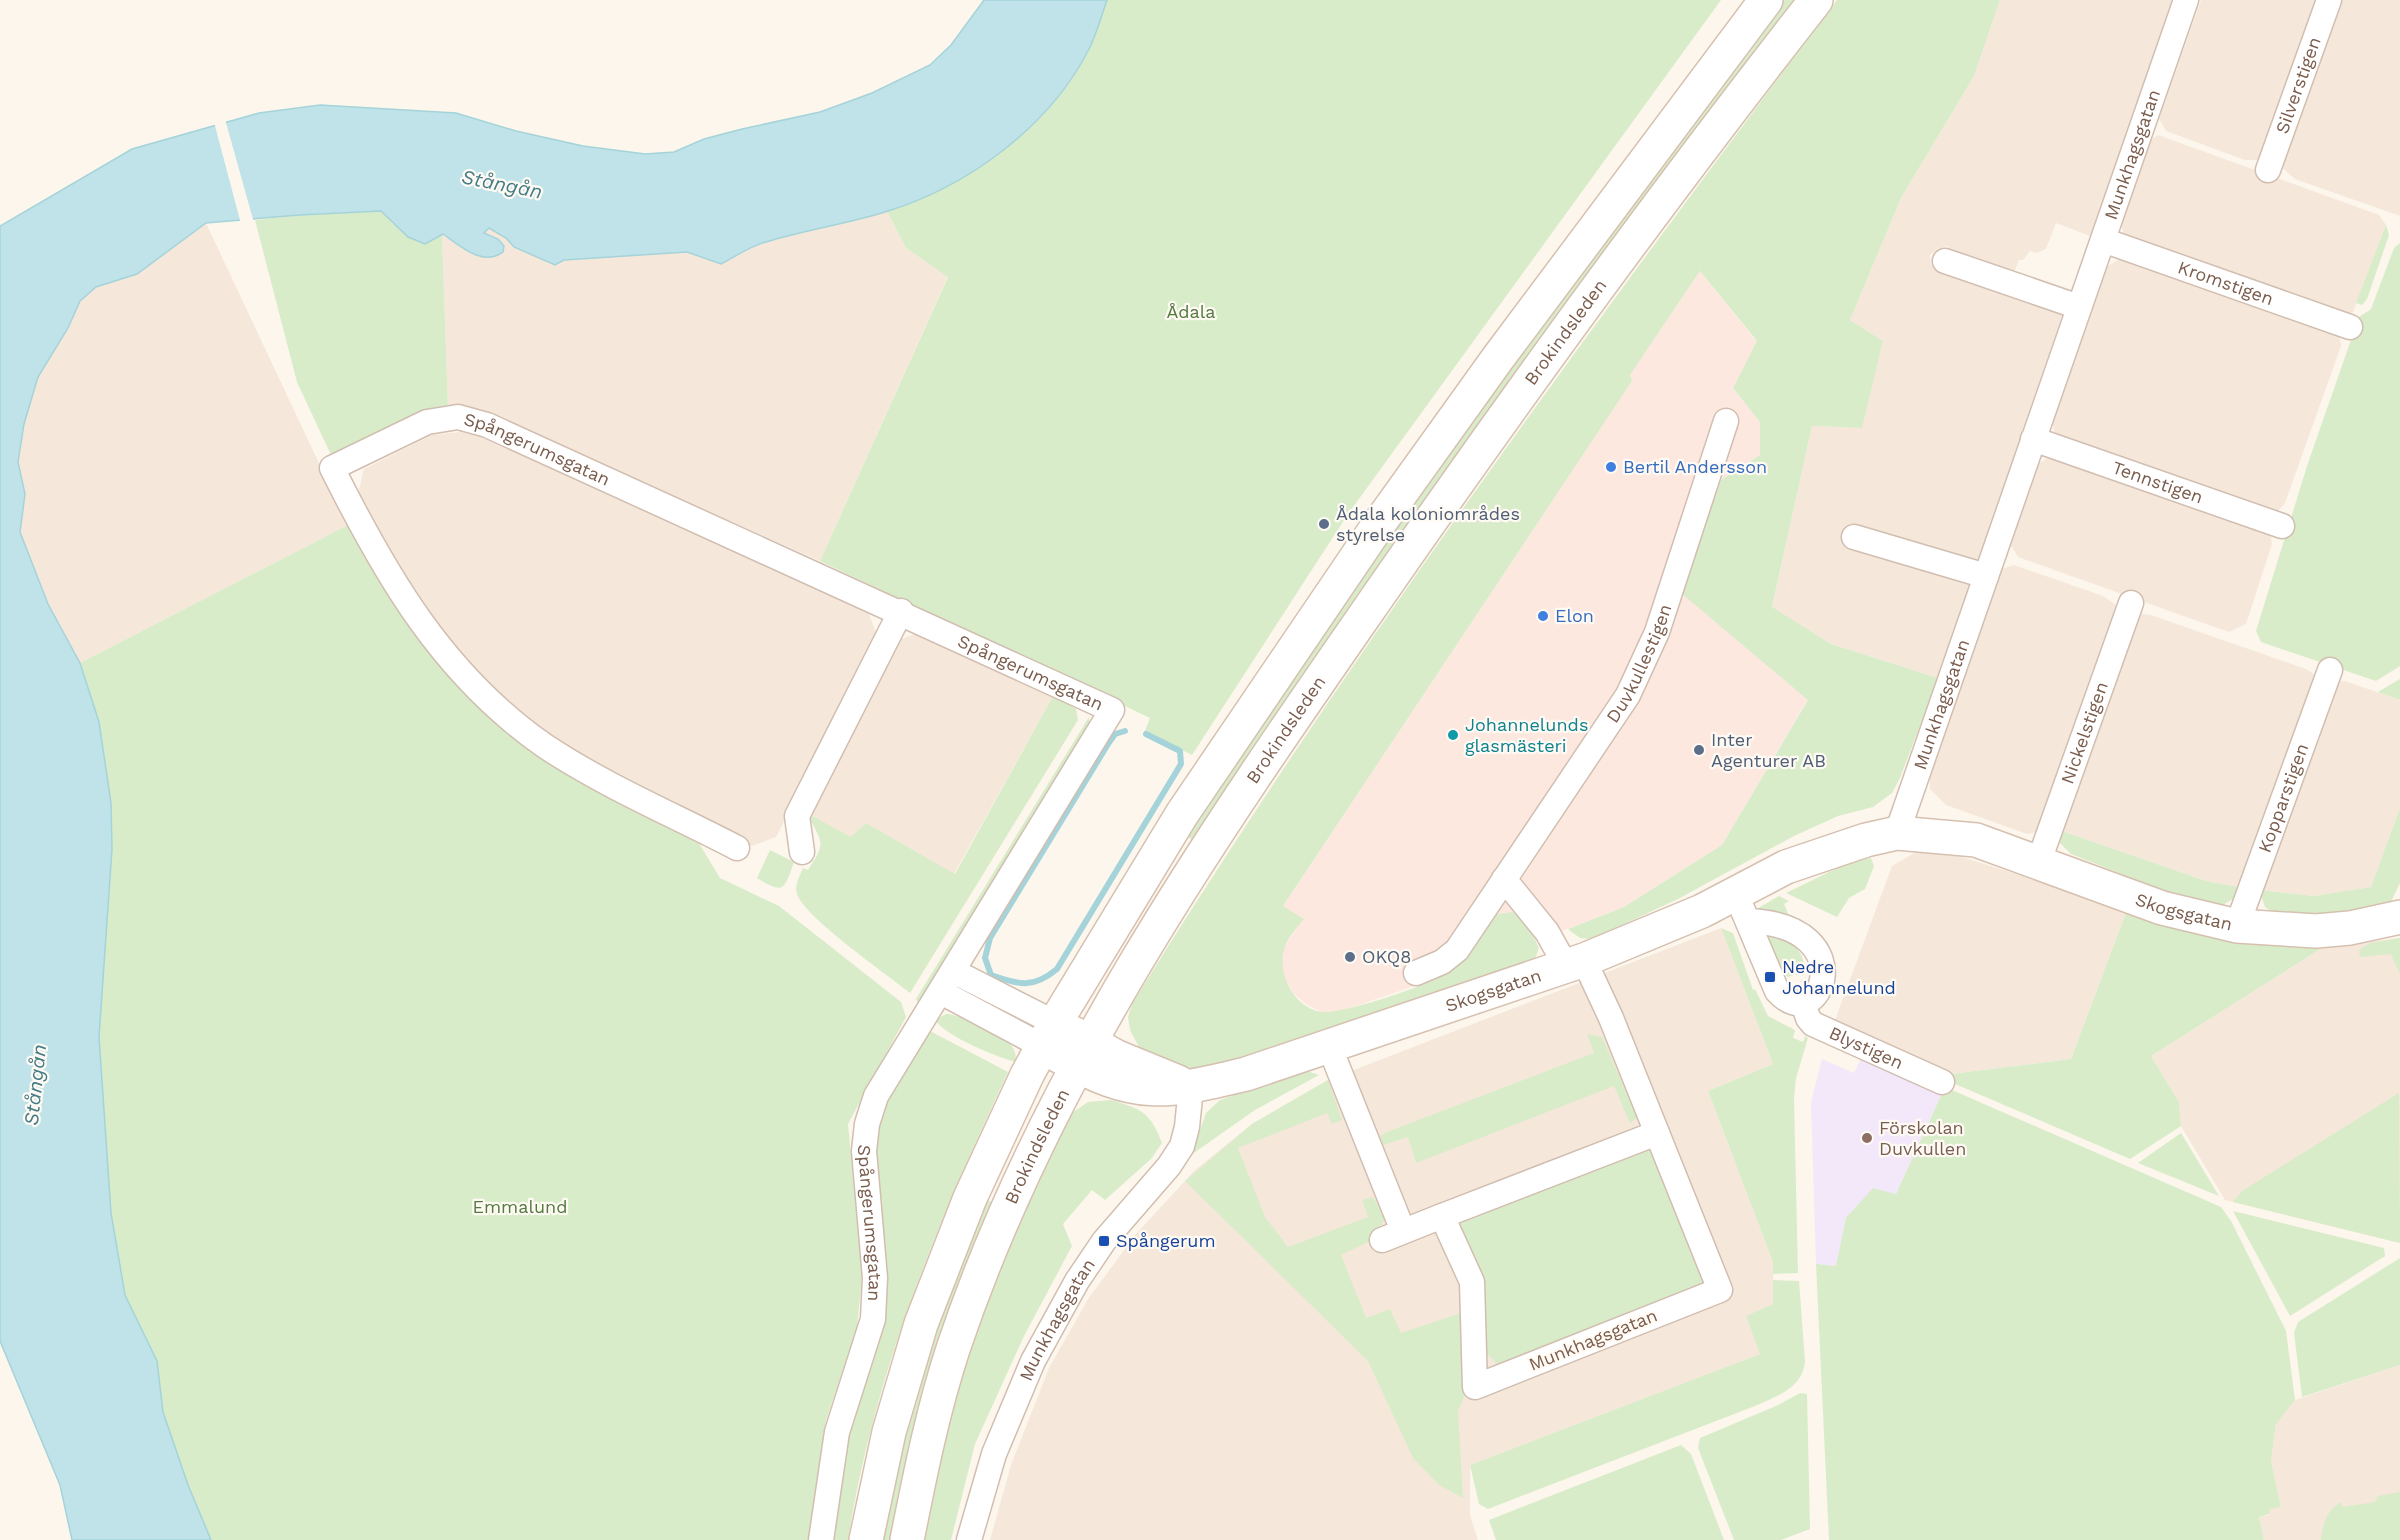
<svg xmlns="http://www.w3.org/2000/svg" width="2400" height="1540" viewBox="0 0 2400 1540" font-family="'Work Sans',sans-serif">
  <style>
    .residential { fill: #f5e8da }
    .commercial { fill: #fde8e0 }
    .education { fill: #f3e8fa }
    .green { fill: #d8ecc9 }
    .water { fill: #bfe3e8; stroke: #a5d3da; stroke-width: 1.5 }
    .pier { fill: #fdf6ec }
    .lines { fill: none; stroke-linecap: round; stroke-linejoin: round }
    .stream { stroke: #a5d3da; stroke-width: 6 }
    .street-casing { stroke: #d1beb0; stroke-width: 27 }
    .secondary-casing { stroke: #d6c0b0; stroke-width: 36 }
    .street { stroke: #fff; stroke-width: 24 }
    .secondary { stroke: #fff; stroke-width: 33 }
    .shop-dot { fill: #3f7fe0; stroke: #fffaf3; stroke-width: 2 }
    .service-dot { fill: #5c6f8a; stroke: #fffaf3; stroke-width: 2 }
    .culture-dot { fill: #0f9aa8; stroke: #fffaf3; stroke-width: 2 }
    .transit-dot { fill: #1a4fb4; stroke: #fffaf3; stroke-width: 2 }
    .education-dot { fill: #8d6e63; stroke: #fffaf3; stroke-width: 2 }
    .labels { text-anchor: middle; stroke-width: 4.5; stroke-linejoin: round; paint-order: stroke }
    .street-label { font-size: 18px; fill: #7a5c4d; stroke: #fffaf3 }
    .park-label { font-size: 18px; fill: #537a41; stroke: #fffaf3 }
    .shop-label { font-size: 18px; fill: #366cbe; stroke: #fffaf3; text-anchor: start }
    .service-label { font-size: 18px; fill: #4e5e75; stroke: #fffaf3; text-anchor: start }
    .culture-label { font-size: 18px; fill: #0d838f; stroke: #fffaf3; text-anchor: start }
    .transit-label { font-size: 18px; fill: #164399; stroke: #fffaf3; text-anchor: start }
    .education-label { font-size: 18px; fill: #785e54; stroke: #fffaf3; text-anchor: start }
    .water-label { font-size: 20px; font-style: italic; fill: #437c86; stroke: #fffaf3 }
  </style>
  <rect width="100%" height="100%" fill="#fdf6ec"/>
  <g class="residential">
    <polygon points="2000,0 2173,0 2090,236 2056,223 2046,249 2037,253 2030,251 2023,260 2019,260 2011,281 1955,254 1947,246 1937,249 1930,255 1931,264 1943,274 2063,313 1938,678 1831,644 1772,608 1812,426 1861,428 1883,341 1850,320 1901,198 1974,76"/>
    <polygon points="2201,0 2320,0 2264,160 2245,160 2166,131 2159,119"/>
    <polygon points="2337,0 2400,0 2400,216 2295,179 2279,165"/>
    <polygon points="2158,135 2379,215 2386,225 2353,312 2343,317 2126,242 2121,224 2148,142"/>
    <polygon points="887,211 906,248 948,276 820,561 556,444 448,407 442,234 465,249 498,239 484,233 489,228 506,238 514,247 555,265 563,260 687,252 721,264 764,242"/>
    <polygon points="206,223 348,525 80,663 48,604 20,532 25,494 18,462 24,424 38,377 68,328 80,301 96,287 137,274"/>
    <polygon points="2121,258 2339,333 2341,346 2285,503 2274,516 2055,435 2052,421 2106,267"/>
    <polygon points="460,432 480,437 557,469 867,609 878,638 776,837 752,846 579,755 528,720 481,678 440,631 396,571 358,494 364,469 432,435"/>
    <polygon points="2053,455 2270,530 2272,544 2246,624 2229,632 2220,629 2018,557 2010,544 2039,463"/>
    <polygon points="2014,565 2103,596 2119,607 2043,831 2027,834 1946,805 1930,789 1930,777 2002,569"/>
    <polygon points="2133,613 2151,615 2306,669 2317,676 2244,888 2206,881 2059,830"/>
    <polygon points="917,633 1053,696 954,874 867,824 852,838 807,813 894,642"/>
    <polygon points="2345,681 2400,700 2400,808 2371,887 2314,896 2259,890 2334,682"/>
    <polygon points="1918,851 1962,857 2039,881 2126,913 2071,1059 1951,1074 1948,1081 1840,1031 1835,1020 1892,866"/>
    <polygon points="1721,928 1773,1064 1708,1091 1773,1262 1773,1304 1760,1354 1470,1465 1470,1515 1478,1540 990,1540 1011,1465 1049,1368 1088,1299 1136,1234 1195,1170 1252,1124 1328,1080"/>
    <polygon points="2400,938 2400,1243 2225,1200 2181,1126 2179,1102 2151,1056 2322,948"/>
    <polygon points="2400,1365 2400,1540 2264,1540 2259,1517 2269,1515 2268,1509 2281,1506 2271,1461 2276,1423 2295,1400"/>
  </g>
  <polygon class="commercial" points="1700,271 1757,342 1733,388 1760,422 1760,455 1721,480 1681,593 1808,699 1722,845 1624,907 1536,941 1530,930 1460,962 1438,978 1341,1011 1322,1012 1307,1005 1294,994 1285,979 1281,963 1284,947 1303,919 1283,906 1632,381 1630,375"/>
  <polygon class="education" points="1863,1054 1945,1087 1896,1194 1846,1218 1836,1266 1816,1264 1811,1102 1822,1059 1854,1073"/>
  <g class="green">
    <path d="M1107,0H1721L1348,514L1192,755L1145,731L1150,718L820,561L948,277L906,248L887,211C971,177 1044,135 1088,52C1096,36 1101,17 1107,0Z"/>
    <polygon points="1784,0 1798,0 1196,842 1186,836 1372,560 1574,279"/>
    <path d="M1837,0H2000L1974,76L1901,198L1850,320L1883,341L1862,428L1812,426L1772,607L1831,644L1938,678L1900,778L1892,793L1873,807L1838,816L1794,836L1678,899L1592,939L1580,938L1568,929L1624,907L1722,845L1808,700L1681,593L1721,480L1760,455V422L1733,388L1757,341L1700,271L1630,375L1632,381L1283,906L1304,919C1297,928 1286,939 1284,950C1277,975 1296,1011 1324,1012C1346,1013 1433,984 1451,971C1468,958 1479,933 1491,915L1513,912L1530,930L1539,948L1534,962L1364,1023L1210,1068H1178L1141,1051L1130,1030L1128,1017L1132,1004C1348,656 1591,327 1837,0Z"/>
    <polygon points="382,211 393,224 442,234 448,407 428,410 331,455 297,382 255,220 299,215"/>
    <polygon points="2386,225 2389,235 2367,299 2362,305 2356,303"/>
    <polygon points="2400,243 2400,666 2376,681 2261,642 2256,631 2308,463 2359,317 2371,309 2394,248"/>
    <polygon points="348,525 391,600 454,678 694,835 720,878 779,906 901,1002 906,1017 848,1124 862,1276 857,1328 826,1420 809,1540 211,1540 188,1485 163,1412 157,1360 125,1295 111,1213 99,1037 112,849 111,803 99,722 80,663"/>
    <polygon points="2400,679 2400,700 2378,692"/>
    <path d="M1053,696L1076,709L1078,720L910,993C887,974 805,918 797,894C794,885 800,876 803,868L808,870C828,840 821,843 807,813L851,837L866,823L955,874Z"/>
    <polygon points="1089,717 1089,727 918,1003 916,999"/>
    <polygon points="2400,808 2400,883 2390,904 2332,914 2277,916 2265,907 2259,890 2314,896 2371,887"/>
    <polygon points="2059,830 2206,881 2244,888 2241,894 2221,906 2164,891 2071,854 2060,843"/>
    <path d="M770,850L794,862C784,890 784,895 757,878Z"/>
    <polygon points="1871,858 1874,866 1865,889 1849,898 1837,917 1786,893 1852,861"/>
    <polygon points="1779,896 1789,901 1784,904 1789,916 1755,910"/>
    <path d="M2126,913C2190,935 2254,948 2322,948L2151,1056L2179,1102L2181,1126L2130,1159L1948,1081L1951,1074L2071,1059Z"/>
    <polygon points="1721,928 1733,933 1753,990 1755,989 1768,1016 1795,1030 1793,1038 1803,1042 1805,1036 1808,1038 1796,1078 1794,1099 1798,1273 1773,1274 1773,1262 1708,1091 1773,1064"/>
    <path d="M1765,933C1782,940 1803,944 1804,966L1798,974L1788,977L1780,972Z"/>
    <polygon points="2400,938 2400,974 2391,954 2360,957 2359,950 2370,943"/>
    <path d="M946,1014C957,1013 1003,1036 1011,1045C1015,1050 1016,1055 1016,1062C996,1057 947,1037 935,1020Z"/>
    <path d="M932,1032L1008,1072C936,1227 875,1370 848,1540H830L844,1439L874,1344L872,1149L886,1099L926,1033Z"/>
    <polygon points="1587,1034 1602,1037 1637,1118 1630,1123 1614,1086 1416,1163 1408,1137 1383,1145 1380,1136 1387,1132 1594,1053"/>
    <polygon points="1304,1070 1319,1075 1255,1110 1191,1155 1206,1113 1220,1100"/>
    <polygon points="1328,1080 1342,1120 1332,1124 1327,1113 1238,1148 1265,1217 1288,1247 1368,1217 1362,1200 1373,1197 1385,1219 1370,1241 1341,1255 1366,1318 1390,1309 1401,1333 1467,1311 1469,1386 1458,1411 1463,1498 1439,1485 1413,1458 1368,1361 1185,1181 1252,1124"/>
    <polygon points="1945,1087 2221,1207 2231,1221 2286,1331 2295,1400 2276,1424 2271,1461 2281,1507 2269,1509 2269,1514 2259,1517 2264,1540 1829,1540 1816,1264 1836,1266 1846,1218 1873,1188 1896,1194"/>
    <polygon points="2399,1093 2400,1243 2233,1202 2242,1191"/>
    <path d="M1111,1100C1142,1109 1150,1112 1162,1143L1151,1159L1105,1200L1092,1190L1063,1224L1072,1246L1024,1336L975,1444L951,1540H923L949,1411L997,1273L1066,1117L1088,1102Z"/>
    <polygon points="2181,1133 2219,1196 2138,1163"/>
    <polygon points="1656,1145 1713,1287 1503,1370 1483,1350 1450,1225"/>
    <path d="M984,1199L992,1202C981,1233 967,1262 957,1292C928,1373 906,1455 890,1540H879L894,1468L930,1341Z"/>
    <polygon points="2233,1211 2384,1248 2385,1256 2290,1316"/>
    <polygon points="2400,1258 2400,1365 2302,1397 2294,1333 2298,1322"/>
    <path d="M1773,1280L1799,1281L1805,1361C1803,1388 1777,1396 1755,1406L1488,1509L1479,1504L1470,1465L1760,1354L1746,1316L1773,1304Z"/>
    <polygon points="1800,1393 1807,1394 1810,1529 1781,1540 1734,1540 1698,1448 1700,1438 1776,1406"/>
    <polygon points="1681,1445 1691,1454 1724,1540 1496,1540 1489,1520"/>
    <path d="M2400,1492V1540H2321C2323,1523 2326,1511 2341,1502L2343,1507L2375,1502L2378,1496Z"/>
  </g>
  <path class="water" d="M984,0H1107C1101,17 1096,36 1088,51C1048,128 967,187 885,212C846,224 805,230 766,242C750,246 735,257 721,264L687,252L564,260L555,265L514,247L506,238L489,228L484,233L498,239L504,246L503,252C483,267 460,246 443,234L425,244L408,237L381,211L299,215L206,223L137,274L96,287L80,301L68,328L38,377L24,424L18,462L25,494L20,532L48,604L80,663L99,722L111,803L112,849L99,1037L111,1213L125,1295L157,1361L163,1412L188,1485L211,1540H72L60,1485L0,1341V226L132,149L259,113L320,105L456,113L516,131L583,146L645,154L674,152L704,139L742,129L820,112L872,93L930,65L951,45Z"/>
  <polygon class="pier" points="225,119 254,223 241,224 214,122"/>
  <g class="lines">
    <path class="stream" d="M1125,731L1115,734L1108,744L990,938L985,958L991,975C1019,985 1033,989 1057,969L1181,764L1180,751L1146,734"/>
    <g class="street-casing">
      <g id="street">
        <path id="s1" d="M2268,170L2329,0"/>
        <path id="s2" d="M2103,240L2350,327"/>
        <polyline points="1945,261 2079,307"/>
        <path id="s3" d="M2033,439L2282,526"/>
        <polyline points="1854,537 1986,576"/>
        <path id="s4" d="M1897,833L2186,0"/>
        <path id="s5" d="M737,848C674,815 605,786 545,746C443,675 386,576 332,468L427,422L458,417L487,425L1112,710L876,1096L867,1124L864,1151L875,1278L873,1319L837,1432L821,1540"/>
        <polyline points="802,852 797,816 901,611"/>
        <path id="s6" d="M2039,861L2131,603"/>
        <polyline points="1504,879 1547,932 1566,966"/>
        <path d="M1736,894L1777,991C1820,1040 1865,926 1749,921"/>
        <path id="s7" d="M2237,926L2330,670"/>
        <polyline points="1584,960 1611,1018 1657,1133"/>
        <polyline points="953,971 1055,1023"/>
        <path id="s8" d="M1416,973L1442,962L1457,950L1628,695L1657,632L1726,421"/>
        <polyline points="941,992 1042,1046"/>
        <path id="s9" d="M1803,1003L1808,1018L1813,1024L1942,1082"/>
        <polyline points="1330,1048 1403,1231"/>
        <polygon points="1657,1133 1720,1290 1475,1387 1472,1282 1442,1216"/>
        <polyline points="1382,1240 1442,1216"/>
        <path id="s10" d="M969,1540L994,1454L1033,1361L1077,1281L1104,1241L1169,1166L1182,1146L1187,1127L1191,1087"/>
      </g>
    </g>
    <g class="secondary-casing">
      <g id="secondary">
        <polyline points="1073,1033 1117,1057 1178,1082"/>
        <path id="s11" d="M1059,1056C1135,1099 1164,1094 1246,1074L1584,960L1702,911L1786,867L1866,840L1897,833L1976,840L2162,908L2237,926L2316,931L2350,928L2400,917"/>
        <polyline points="866,1540 889,1432 921,1324 970,1198 1027,1075 1055,1023 1182,814 1381,521 1498,358 1766,0"/>
        <path id="s12" d="M907,1540C920,1475 933,1409 954,1346C1046,1073 1213,834 1376,599C1516,397 1664,194 1816,0"/>
      </g>
    </g>
    <use href="#street" class="street"/>
    <use href="#secondary" class="secondary"/>
  </g>
  <g class="shop-dot">
    <circle cx="1611" cy="467" r="6"/>
    <circle cx="1543" cy="616" r="6"/>
  </g>
  <g class="service-dot">
    <circle cx="1324" cy="524" r="6"/>
    <circle cx="1699" cy="750" r="6"/>
    <circle cx="1350" cy="957" r="6"/>
  </g>
  <circle class="culture-dot" cx="1453" cy="735" r="6"/>
  <g class="transit-dot">
    <rect x="1764" y="971" width="12" height="12" rx="3"/>
    <rect x="1098" y="1235" width="12" height="12" rx="3"/>
  </g>
  <circle class="education-dot" cx="1867" cy="1138" r="6"/>
  <g class="labels">
    <g class="street-label">
      <text dy="6" stroke="none"><textPath href="#s1" startOffset="90">Silverstigen</textPath></text>
      <text dy="6" stroke="none"><textPath href="#s4" startOffset="718">Munkhagsgatan</textPath></text>
      <text dy="6" stroke="none"><textPath href="#s2" startOffset="130">Kromstigen</textPath></text>
      <text dy="6" stroke="none"><textPath href="#s12" startOffset="1388">Brokindsleden</textPath></text>
      <text dy="6" stroke="none"><textPath href="#s5" startOffset="794">Spångerumsgatan</textPath></text>
      <text dy="6" stroke="none"><textPath href="#s3" startOffset="132">Tennstigen</textPath></text>
      <text dy="6" stroke="none"><textPath href="#s8" startOffset="388">Duvkullestigen</textPath></text>
      <text dy="6" stroke="none"><textPath href="#s5" startOffset="1336">Spångerumsgatan</textPath></text>
      <text dy="6" stroke="none"><textPath href="#s4" startOffset="136">Munkhagsgatan</textPath></text>
      <text dy="6" stroke="none"><textPath href="#s12" startOffset="902">Brokindsleden</textPath></text>
      <text dy="6" stroke="none"><textPath href="#s6" startOffset="136">Nickelstigen</textPath></text>
      <text dy="6" stroke="none"><textPath href="#s7" startOffset="136">Kopparstigen</textPath></text>
      <text dy="6" stroke="none"><textPath href="#s11" startOffset="1190">Skogsgatan</textPath></text>
      <text dy="6" stroke="none"><textPath href="#s11" startOffset="456">Skogsgatan</textPath></text>
      <text dy="6" stroke="none"><textPath href="#s9" startOffset="82">Blystigen</textPath></text>
      <text dy="6" stroke="none"><textPath href="#s12" startOffset="416">Brokindsleden</textPath></text>
      <text dy="6" stroke="none"><textPath href="#s5" startOffset="2007">Spångerumsgatan</textPath></text>
      <text dy="6" stroke="none"><textPath href="#s10" startOffset="238">Munkhagsgatan</textPath></text>
      <text transform="translate(1593 1340) rotate(-22)" y="6">Munkhagsgatan</text>
    </g>
    <g class="park-label">
      <text x="1191" y="318">Ådala</text>
      <text x="520" y="1213">Emmalund</text>
    </g>
    <g class="shop-label">
      <text x="1623" y="473">Bertil Andersson</text>
      <text x="1555" y="622">Elon</text>
    </g>
    <g class="service-label">
      <text x="1336" y="520">Ådala koloniområdes<tspan x="1336" dy="21">styrelse</tspan></text>
      <text x="1711" y="746">Inter<tspan x="1711" dy="21">Agenturer AB</tspan></text>
      <text x="1362" y="963">OKQ8</text>
    </g>
    <g class="culture-label">
      <text x="1465" y="731">Johannelunds<tspan x="1465" dy="21">glasmästeri</tspan></text>
    </g>
    <g class="transit-label">
      <text x="1782" y="973">Nedre<tspan x="1782" dy="21">Johannelund</tspan></text>
      <text x="1116" y="1247">Spångerum</text>
    </g>
    <g class="education-label">
      <text x="1879" y="1134">Förskolan<tspan x="1879" dy="21">Duvkullen</tspan></text>
    </g>
    <g class="water-label">
      <text transform="translate(502 184) rotate(11)" y="7">Stångån</text>
      <text transform="translate(35 1085) rotate(-84)" y="7">Stångån</text>
    </g>
  </g>
</svg>
